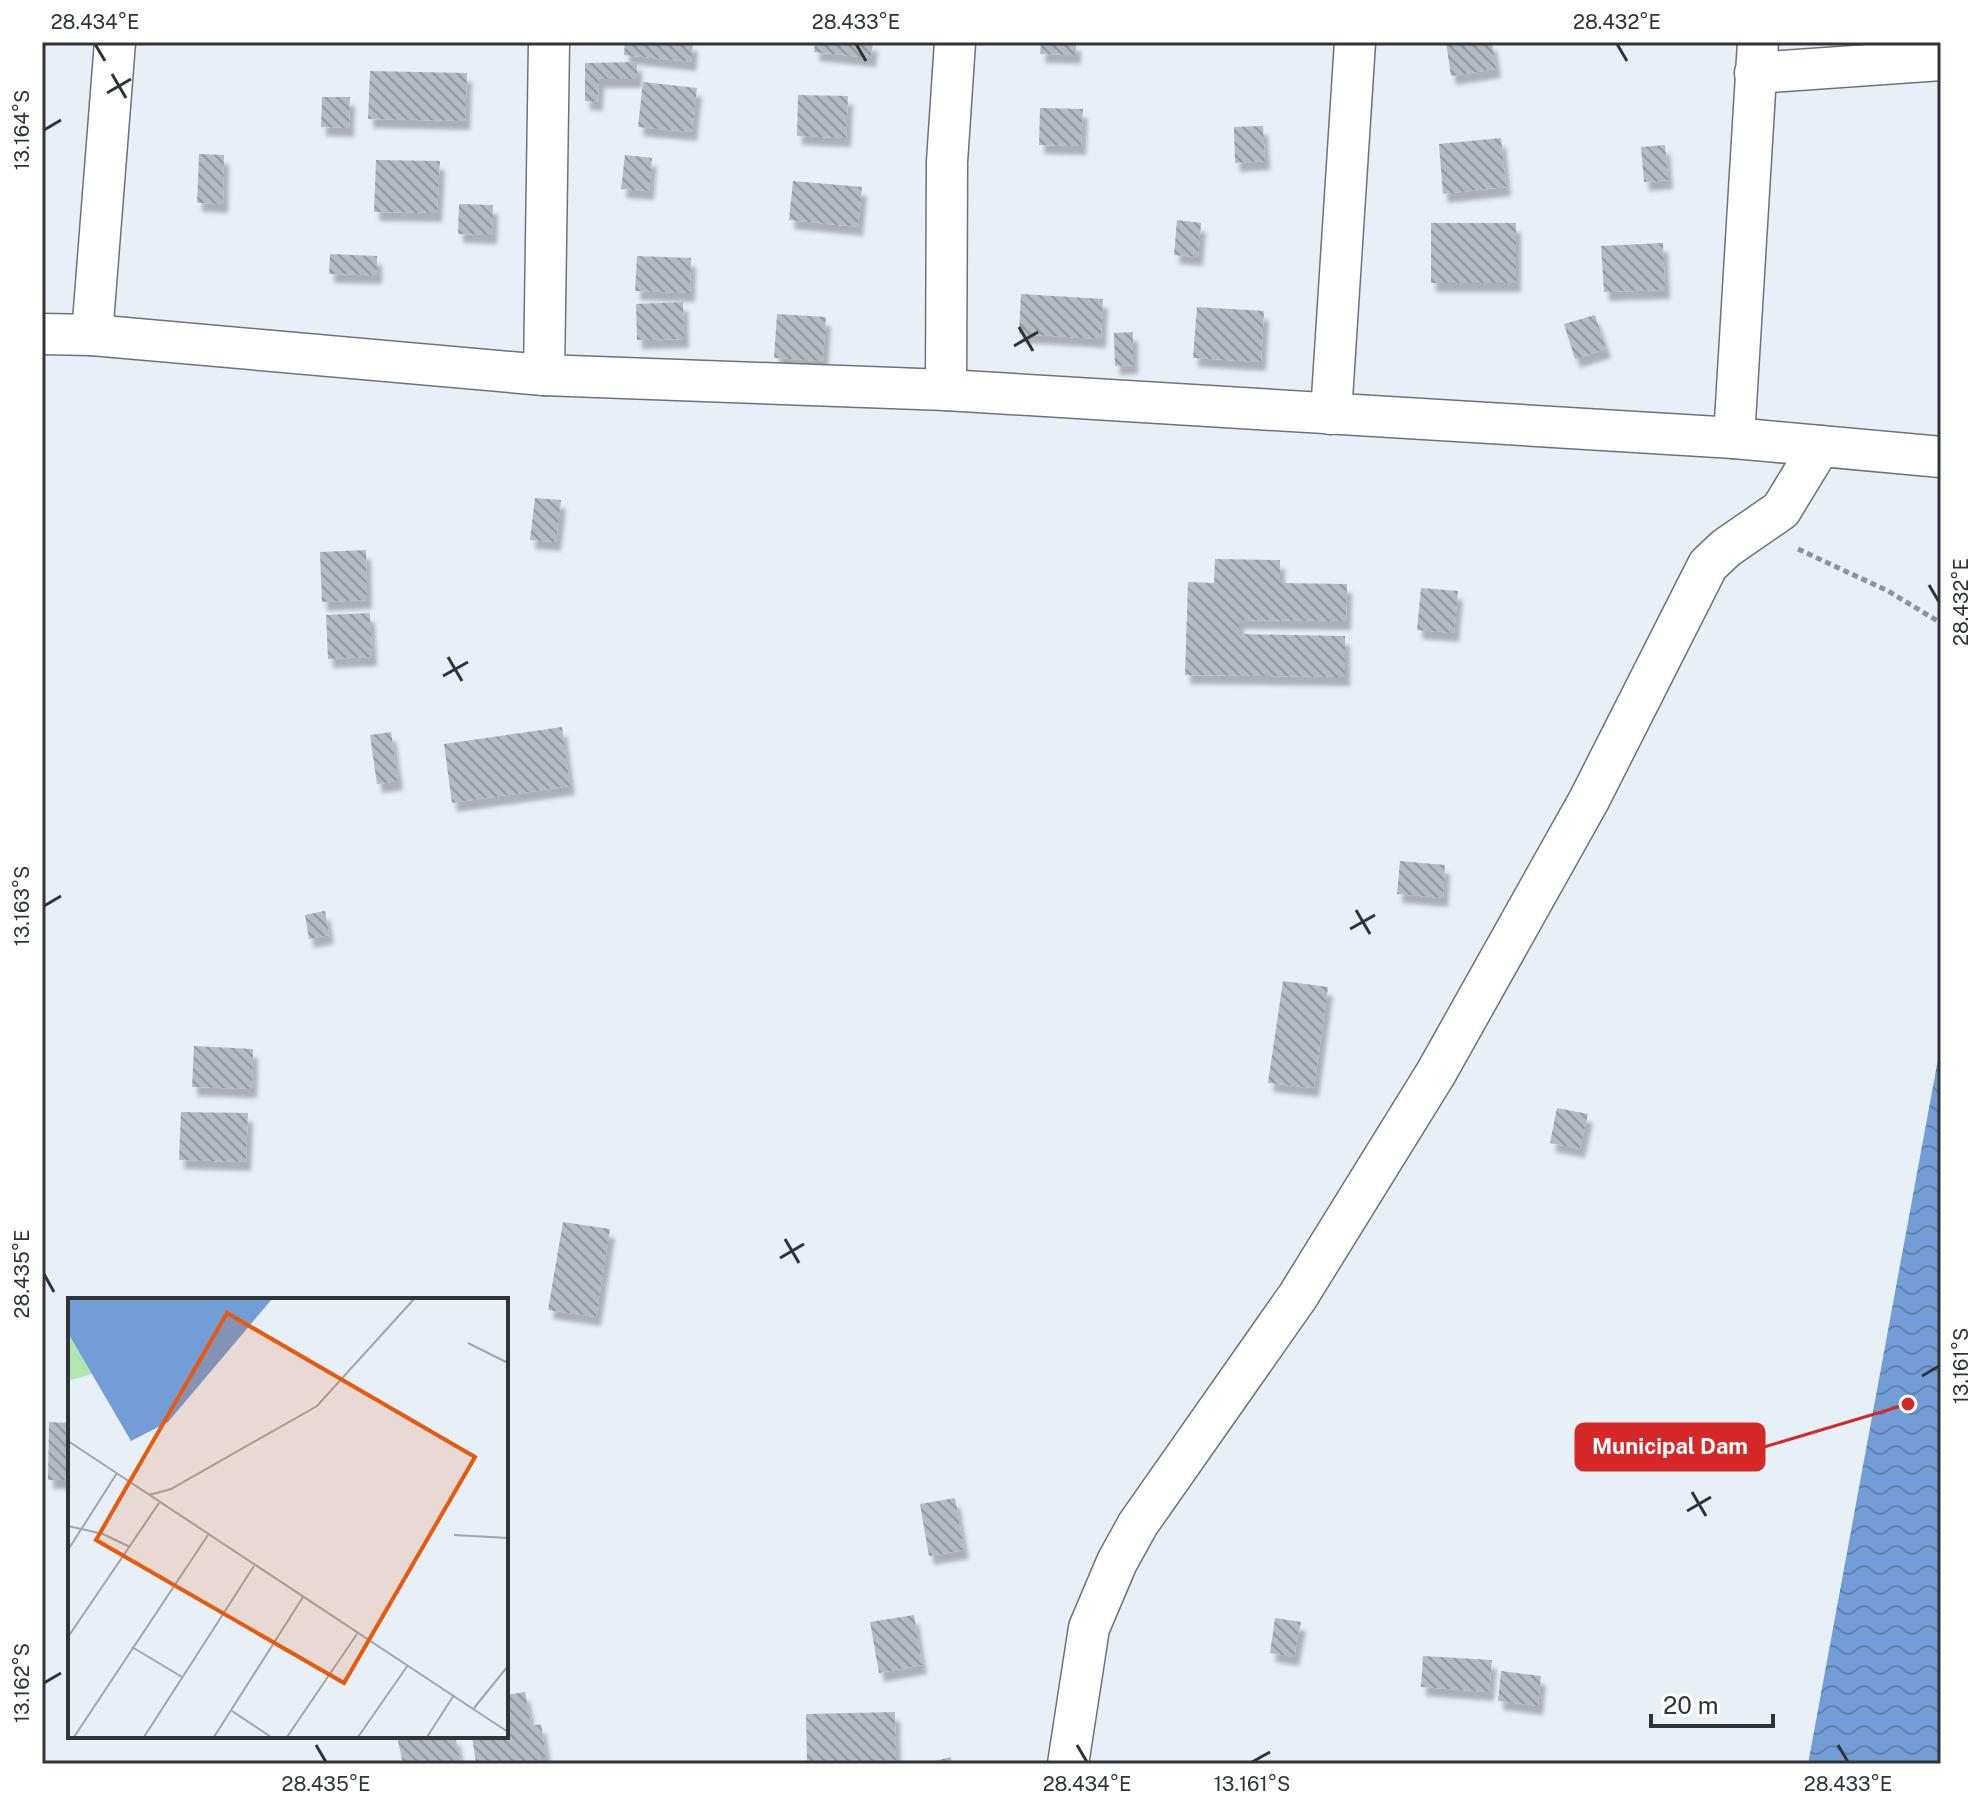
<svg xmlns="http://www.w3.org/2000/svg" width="1983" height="1806" viewBox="0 0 1983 1806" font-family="'Public Sans',sans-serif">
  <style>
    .water { fill: url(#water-waves) }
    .building { fill: url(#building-back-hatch); filter: url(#shadow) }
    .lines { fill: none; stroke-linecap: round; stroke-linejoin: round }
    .street-casing { stroke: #6b7378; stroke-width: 43 }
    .path { stroke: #8d9297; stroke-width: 5; stroke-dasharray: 6 4; stroke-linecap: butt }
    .street { stroke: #fff; stroke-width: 40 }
    .ticks { fill: none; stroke: #313436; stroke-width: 3 }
    .inset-road { fill: none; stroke: #9fa5aa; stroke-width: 2 }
    .view { fill: #e8590c; fill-opacity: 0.15; stroke: #e8590c; stroke-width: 4 }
    .inset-edge { fill: none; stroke: #313436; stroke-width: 4 }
    .leader { fill: none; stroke: #d62828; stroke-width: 3 }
    .callout-dot { fill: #d62828; stroke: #fff; stroke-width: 3 }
    .callout { fill: #d62828; stroke: #d62828; stroke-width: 3 }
    .callout-label { font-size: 22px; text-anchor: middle; font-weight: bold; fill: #fff }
    .neatline { fill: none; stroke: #313436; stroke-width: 3 }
    .ticks-label { font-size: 20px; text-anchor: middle; fill: #313436 }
  </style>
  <defs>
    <pattern id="water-waves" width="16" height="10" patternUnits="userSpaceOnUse" patternTransform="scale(2)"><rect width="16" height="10" fill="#729dd6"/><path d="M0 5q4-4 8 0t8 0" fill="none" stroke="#5e81ae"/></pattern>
    <pattern id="building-back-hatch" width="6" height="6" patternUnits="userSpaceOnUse" patternTransform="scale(2)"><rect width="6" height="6" fill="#b3bbc1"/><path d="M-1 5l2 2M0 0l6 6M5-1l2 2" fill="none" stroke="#92999e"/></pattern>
    <filter id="shadow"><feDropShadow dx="5" dy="9" stdDeviation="2" flood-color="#0004"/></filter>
  </defs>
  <rect width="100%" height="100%" fill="#e8f0f7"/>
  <polygon class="water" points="1941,1043 1941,1764 1808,1764"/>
  <g class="building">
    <polygon points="625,42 693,42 691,62 624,55"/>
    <polygon points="815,42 873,42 871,58 814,52"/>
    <polygon points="1041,42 1076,42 1076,55 1040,54"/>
    <polygon points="1446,42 1492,42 1496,69 1451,76"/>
    <polygon points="637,62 637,79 599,79 598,102 585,101 585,63"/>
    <polygon points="370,71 467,73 465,121 368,119"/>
    <polygon points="643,82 697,88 692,132 638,127"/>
    <polygon points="798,95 848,96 846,138 797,136"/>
    <polygon points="322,97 350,97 349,128 321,127"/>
    <polygon points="1040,108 1083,109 1081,146 1039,145"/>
    <polygon points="1263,126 1265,161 1235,163 1234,127"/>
    <polygon points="1501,138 1506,187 1443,194 1439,144"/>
    <polygon points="1665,145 1668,180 1644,182 1641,147"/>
    <polygon points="199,154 224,155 223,204 197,203"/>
    <polygon points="625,155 652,158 649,191 621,189"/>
    <polygon points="376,160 440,161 437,213 374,212"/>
    <polygon points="793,181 862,187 858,227 789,220"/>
    <polygon points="459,204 493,205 492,235 458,234"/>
    <polygon points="1177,220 1201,223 1198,257 1174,255"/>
    <rect x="1431" y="223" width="85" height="60"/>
    <polygon points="1663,243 1665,290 1604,292 1601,246"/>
    <polygon points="330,254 377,256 377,275 329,274"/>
    <polygon points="637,256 691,258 690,293 635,291"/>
    <polygon points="1021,294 1103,299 1101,339 1019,334"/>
    <polygon points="683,302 684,339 637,340 636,304"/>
    <polygon points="1197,307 1264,311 1261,362 1193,358"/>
    <polygon points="777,314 826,317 823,361 774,358"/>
    <polygon points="1595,315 1606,349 1575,359 1564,324"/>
    <polygon points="1133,332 1133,365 1115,366 1114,333"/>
    <polygon points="535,498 561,500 556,542 530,540"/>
    <polygon points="366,550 367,600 322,602 320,552"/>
    <polygon points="1215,559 1280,560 1280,583 1347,584 1346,621 1239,620 1239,634 1345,636 1345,677 1185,675 1188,582 1214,583"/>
    <polygon points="1421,588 1458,591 1454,633 1417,630"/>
    <polygon points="370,613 372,657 328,659 326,615"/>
    <polygon points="562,727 570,786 452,803 444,744"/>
    <polygon points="391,732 398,781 377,784 370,735"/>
    <polygon points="1400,861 1445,865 1443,898 1397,894"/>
    <polygon points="325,911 329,935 309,939 305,915"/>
    <polygon points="1283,981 1328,987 1314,1088 1268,1083"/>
    <polygon points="194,1046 253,1049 252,1089 192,1087"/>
    <polygon points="1557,1108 1588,1114 1580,1149 1550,1143"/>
    <polygon points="181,1112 248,1113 246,1162 179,1160"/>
    <polygon points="563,1222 610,1229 596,1317 548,1310"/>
    <polygon points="49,1422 70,1423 70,1480 48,1480"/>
    <polygon points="955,1498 964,1550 929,1556 920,1504"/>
    <polygon points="914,1615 922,1665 879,1673 870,1622"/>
    <polygon points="1275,1618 1301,1622 1294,1657 1270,1653"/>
    <polygon points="1423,1656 1492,1660 1489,1692 1421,1687"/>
    <polygon points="1501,1671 1541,1676 1538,1706 1498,1701"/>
    <polygon points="525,1692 531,1726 541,1724 546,1757 539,1757 540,1764 476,1764 472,1736 506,1736 506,1695"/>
    <polygon points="895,1712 896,1760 807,1763 806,1714"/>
    <polygon points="397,1736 455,1736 461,1764 403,1764"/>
    <polygon points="951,1757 952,1764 926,1764 926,1763"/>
  </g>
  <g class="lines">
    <g class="street-casing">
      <g id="street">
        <polyline points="1755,73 1941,60"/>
        <polyline points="42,334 92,335 544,375 946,390 1734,438 1941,457"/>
        <polyline points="92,335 115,42"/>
        <polyline points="544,375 549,42"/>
        <polyline points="946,390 947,162 955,42"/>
        <polyline points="1331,414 1355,42"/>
        <polyline points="1734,438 1758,42"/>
        <polyline points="1068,1764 1089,1628 1117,1562 1138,1524 1298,1296 1436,1073 1589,800 1708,565 1726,548 1781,510 1820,446"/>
      </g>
    </g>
    <polyline class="path" points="1798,549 1888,591 1941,623"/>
    <use href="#street" class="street"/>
  </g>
  <path class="ticks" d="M95,44L105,61M856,44L866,61M1617,44L1627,61M112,74L126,98M107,93L131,79M44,130L61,120M1019,327L1033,351M1014,346L1038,332M1929,585L1939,602M448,657L462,681M443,676L468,662M44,906L61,896M1356,910L1370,934M1350,929L1375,915M785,1239L799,1263M780,1258L804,1244M44,1274L54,1292M1922,1376L1939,1366M1692,1492L1706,1516M1687,1511L1711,1497M44,1683L61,1673M316,1745L326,1762M1077,1745L1087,1762M1838,1745L1848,1762M1252,1762L1270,1752"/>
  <g transform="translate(68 1298)">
    <rect width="440" height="440" fill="#e8f0f7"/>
    <path d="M0,35L24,76L0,83Z" fill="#b0e6b0"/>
    <path d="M0,1H204L100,124L63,143L0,35Z" fill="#729dd6"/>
    <path class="inset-road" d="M400,45L440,65M0,143L440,434M81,197L103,191L249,108L346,1M0,228L35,236L62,249M386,237L440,240M0,252L49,175M0,339L91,205M64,349L114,379M406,410L440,368M164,413L203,439M6,439L140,237M76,439L186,268M146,439L235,299M219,439L289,336M290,439L340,367M359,439L386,397"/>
    <path class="view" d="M159,15L407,159L276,385L28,242Z"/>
    <rect width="440" height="440" class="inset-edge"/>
  </g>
  <path class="leader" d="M1908 1404L1764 1447"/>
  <circle class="callout-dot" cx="1908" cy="1404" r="8"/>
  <rect class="callout" x="1576" y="1424" width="188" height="46" rx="8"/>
  <g class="callout-label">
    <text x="1670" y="1454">Municipal Dam</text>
  </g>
  <rect width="1983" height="1806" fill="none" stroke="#ffffff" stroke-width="88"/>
  <path d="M1651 1714v12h122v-12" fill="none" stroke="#313436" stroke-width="4"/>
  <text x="1663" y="1714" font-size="24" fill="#313436" stroke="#ffffff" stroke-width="6" paint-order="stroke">20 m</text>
  <rect x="44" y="44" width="1895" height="1718" class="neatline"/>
  <g class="ticks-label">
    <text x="95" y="29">28.434°E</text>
    <text x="856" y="29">28.433°E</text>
    <text x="1617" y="29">28.432°E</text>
    <text transform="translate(22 130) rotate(-90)" y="7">13.164°S</text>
    <text transform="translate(1961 602) rotate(-90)" y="7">28.432°E</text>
    <text transform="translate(22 906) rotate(-90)" y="7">13.163°S</text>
    <text transform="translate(22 1274) rotate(-90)" y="7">28.435°E</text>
    <text transform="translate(1961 1366) rotate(-90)" y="7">13.161°S</text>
    <text transform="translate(22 1683) rotate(-90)" y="7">13.162°S</text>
    <text x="326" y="1791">28.435°E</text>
    <text x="1087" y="1791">28.434°E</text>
    <text x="1252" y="1791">13.161°S</text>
    <text x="1848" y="1791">28.433°E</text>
  </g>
</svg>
